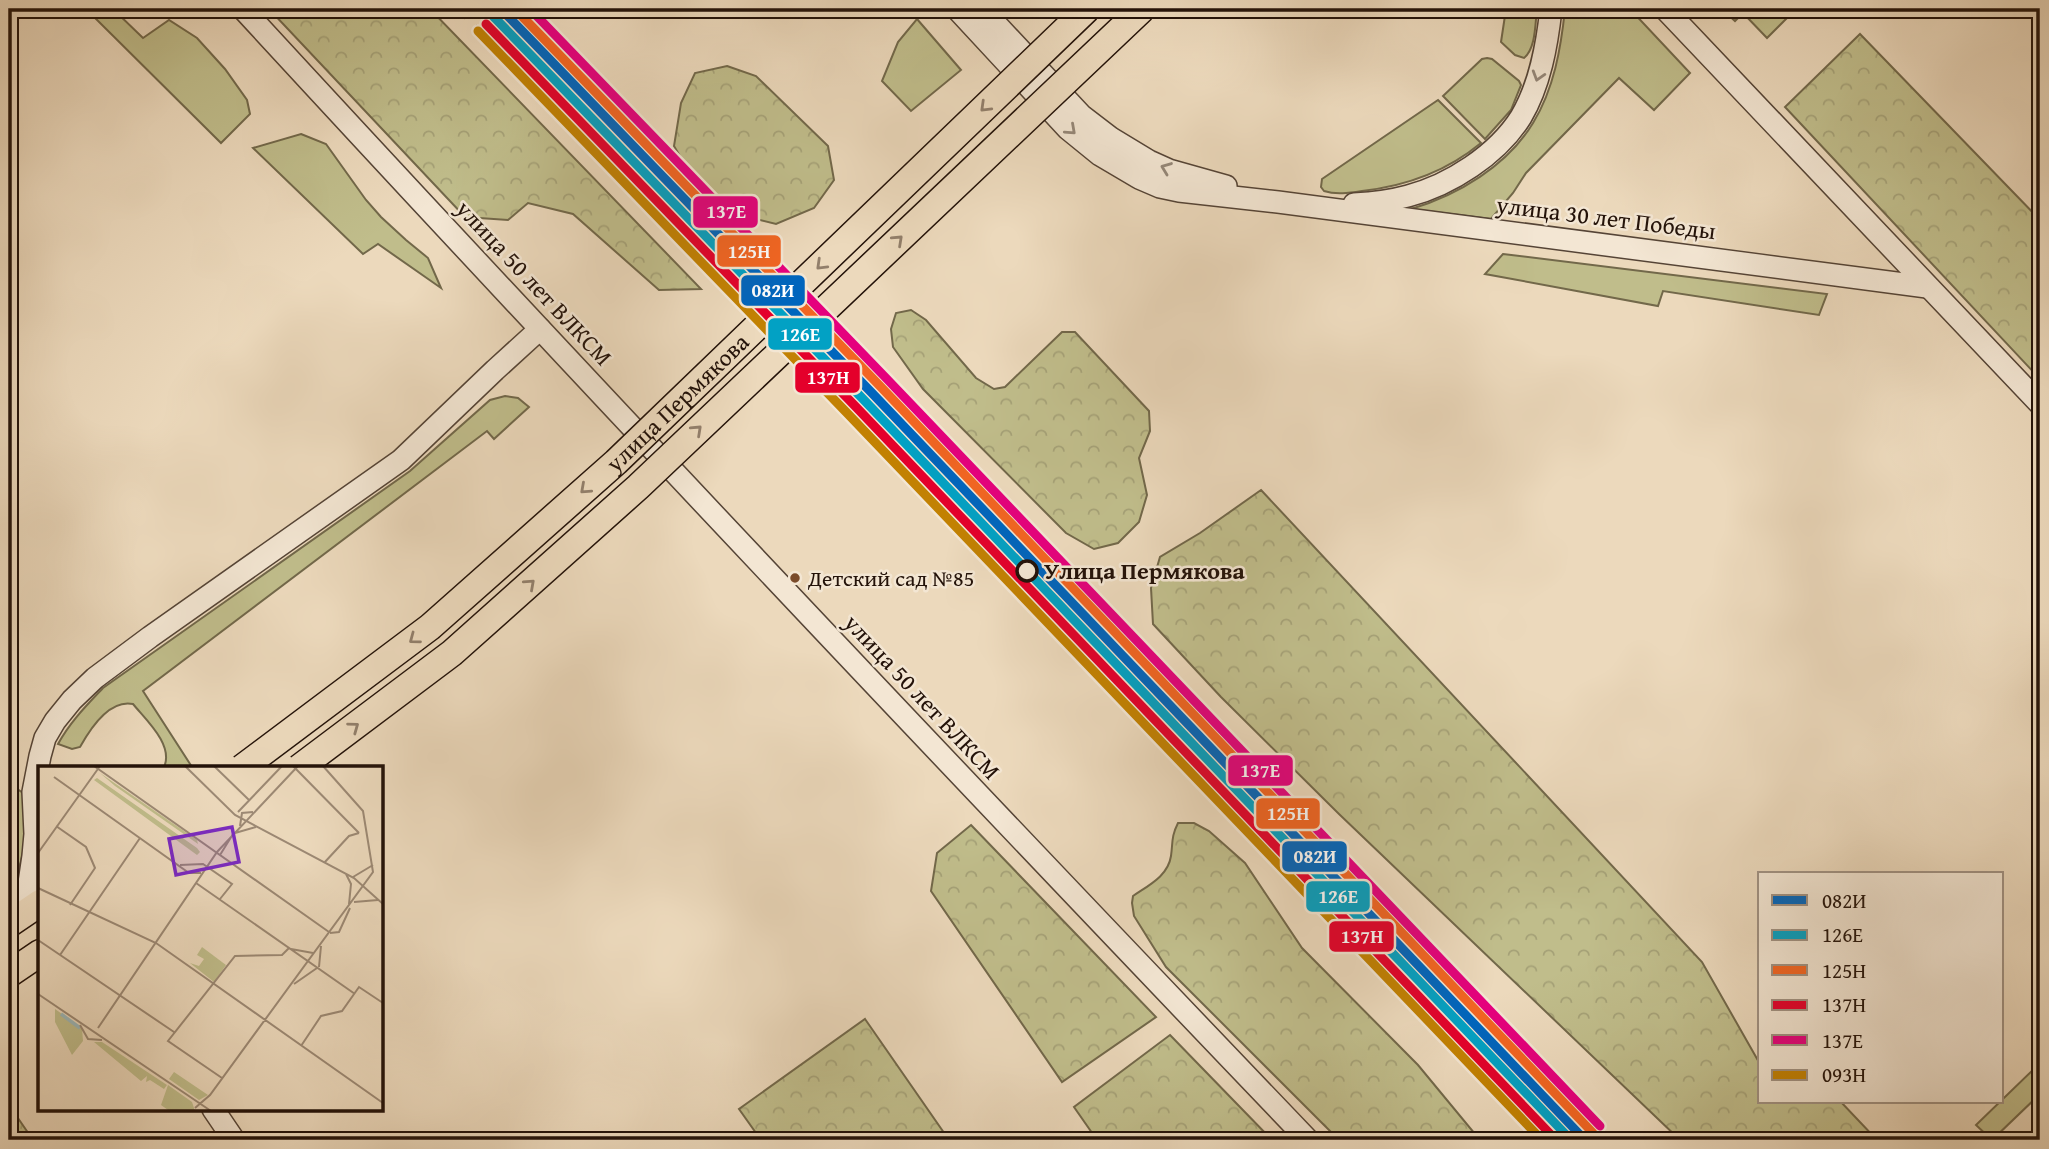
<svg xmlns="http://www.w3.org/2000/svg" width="2049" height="1149" viewBox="0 0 2049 1149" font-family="'Gentium Book Plus',serif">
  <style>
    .grass { fill: #c0bd8b; stroke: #72684a; stroke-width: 2 }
    .forest { fill: url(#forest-crowns); stroke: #72684a; stroke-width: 2 }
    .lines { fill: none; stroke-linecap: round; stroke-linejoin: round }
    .minor-casing { stroke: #554436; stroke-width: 24 }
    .major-casing { stroke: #231209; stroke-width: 29 }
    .minor { stroke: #f3e6d3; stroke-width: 21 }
    .major { stroke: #ecd9bc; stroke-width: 26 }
    .rail { stroke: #231209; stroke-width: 5; stroke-dasharray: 12 12; stroke-linecap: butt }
    .major-bridge-casing { stroke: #231209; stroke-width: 29; stroke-linecap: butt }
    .major-bridge { stroke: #ecd9bc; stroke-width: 26 }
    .rail-1-casing { stroke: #f3e6d3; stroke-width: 14 }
    .rail-2-casing { stroke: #f3e6d3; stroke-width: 14 }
    .rail-3-casing { stroke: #f3e6d3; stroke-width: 14 }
    .rail-4-casing { stroke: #f3e6d3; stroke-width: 14 }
    .rail-5-casing { stroke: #f3e6d3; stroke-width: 14 }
    .rail-6-casing { stroke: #f3e6d3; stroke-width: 14 }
    .rail-1 { stroke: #0065bd; stroke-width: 9 }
    .rail-2 { stroke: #02a1c4; stroke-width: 9 }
    .rail-3 { stroke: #f26522; stroke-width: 9 }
    .rail-4 { stroke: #e4002b; stroke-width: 9 }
    .rail-5 { stroke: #e5007d; stroke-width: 9 }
    .rail-6 { stroke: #c28102; stroke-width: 9 }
    .oneway { stroke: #958778 }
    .oneway2 { stroke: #927f6b }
    .stop-dot { fill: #f3e6d3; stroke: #231209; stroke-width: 3.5 }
    .bus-dot { fill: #7a4b2a; stroke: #f3e6d3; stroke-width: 2.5 }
    .labels { text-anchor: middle; stroke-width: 5; stroke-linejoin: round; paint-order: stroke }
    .bus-label { font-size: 22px; fill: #231209; stroke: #f3e6d3; text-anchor: start }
    .street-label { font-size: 24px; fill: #231209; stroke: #f3e6d3 }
    .stop-label { font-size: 24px; font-weight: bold; fill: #231209; stroke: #f3e6d3; text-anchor: start }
    .inset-river { fill: none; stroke: #9cb8ba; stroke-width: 3.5 }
    .inset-road { fill: none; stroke: #9c8974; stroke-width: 2 }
    .view { fill: #7b2cbf; fill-opacity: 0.15; stroke: #7b2cbf; stroke-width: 3.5 }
    .inset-edge { fill: none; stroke: #231209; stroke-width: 3.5 }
    .line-badge { stroke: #f3e6d3; stroke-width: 2.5 }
    .badge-label { font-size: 19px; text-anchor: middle; font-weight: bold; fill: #fff }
  </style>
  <defs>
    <pattern id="forest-crowns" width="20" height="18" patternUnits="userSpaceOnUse" patternTransform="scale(1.75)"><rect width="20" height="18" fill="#c0bd8b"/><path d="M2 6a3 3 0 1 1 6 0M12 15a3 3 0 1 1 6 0" fill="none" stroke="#a5a177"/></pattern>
  </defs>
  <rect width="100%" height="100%" fill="#ecd9bc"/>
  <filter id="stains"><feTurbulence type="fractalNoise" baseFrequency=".00286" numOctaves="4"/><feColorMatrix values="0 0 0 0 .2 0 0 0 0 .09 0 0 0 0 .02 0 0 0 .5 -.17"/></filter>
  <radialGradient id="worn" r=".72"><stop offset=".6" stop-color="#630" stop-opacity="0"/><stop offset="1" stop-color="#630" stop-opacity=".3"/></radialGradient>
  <g class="grass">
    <polygon points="86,9 113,9 143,38 169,20 197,38 225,69 247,100 250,114 221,143"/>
    <path d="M1506,9H1537C1535,24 1536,48 1524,58L1515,55L1501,42Z"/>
    <path d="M1565,9H1630L1690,73L1654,110L1619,78L1526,173L1513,193L1491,219L1411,209C1458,195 1507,166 1533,123C1554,89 1561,48 1565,9Z"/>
    <polygon points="1722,9 1796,9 1767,38 1743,13 1735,21"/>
    <polygon points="917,19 961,70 911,111 882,81 898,42"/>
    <polygon points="1487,58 1492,59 1519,81 1521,85 1511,110 1485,139 1443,96 1482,59"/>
    <path d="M1438,100L1481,143C1446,172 1406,186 1362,191C1349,193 1336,195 1324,191L1321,187L1322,179Z"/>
    <polygon points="301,134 326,144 366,200 381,217 406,240 428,258 441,288 378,244 363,254 253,148"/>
    <polygon points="1503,254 1827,294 1819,315 1663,291 1658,306 1485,274"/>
    <path d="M505,396L518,398L529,407L494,439L487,431L143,691L192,767H164C174,745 146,720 133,704C109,699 90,729 80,747L72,749L58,744C70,722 86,706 103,688L410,471L490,400Z"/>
    <path d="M9,786H13L23,793C25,823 29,861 9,885Z"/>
    <polygon points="2040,1063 2040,1094 1992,1140 1976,1125"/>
  </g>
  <g class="forest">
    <polygon points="269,9 430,9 701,289 659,290 573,214 528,203 508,220 465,217"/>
    <polygon points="1860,34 2040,220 2040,379 1785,107"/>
    <polygon points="727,66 756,76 828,146 834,180 814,208 776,224 735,214 695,182 674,146 681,103 695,73"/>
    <polygon points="911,310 926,320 976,378 994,389 1005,387 1062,332 1075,332 1149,411 1150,431 1139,458 1147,495 1139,522 1118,543 1094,549 1066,533 923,389 893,347 891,329 896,313"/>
    <polygon points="1261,490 1702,962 1760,1064 1760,1102 1841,1102 1877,1140 1680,1140 1339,814 1221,697 1153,624 1151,588 1160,557 1200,533"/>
    <path d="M1178,823H1194L1209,831L1245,863L1302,948L1418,1065L1480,1140H1339L1166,967L1134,916L1132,903L1133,896C1149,885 1168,876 1171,856C1173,842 1171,837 1178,823Z"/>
    <polygon points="971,825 1156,1017 1062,1082 931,891 937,853"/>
    <polygon points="865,1019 949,1140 761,1140 739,1109"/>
    <polygon points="1170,1035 1272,1140 1097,1140 1074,1107"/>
    <polygon points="9,1105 33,1140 9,1140"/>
  </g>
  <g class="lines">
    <g class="minor-casing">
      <g id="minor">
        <path d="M243,9C594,390 950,766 1308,1140"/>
        <polyline points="957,9 1068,129 1100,155 1139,178 1160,187 1179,191 1278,202 1927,287"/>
        <polyline points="982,9 1081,115 1111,138 1149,161 1169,170 1226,186"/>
        <polyline points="1665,9 2040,404"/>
        <path d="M1354,204C1372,203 1390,201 1408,196C1450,185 1497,155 1521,117C1540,85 1547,45 1551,9"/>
        <polyline points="18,917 29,883 33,856 35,834 33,792 40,756 45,738 55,721 72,700 95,678 150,637 401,460 495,370 540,329"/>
        <polyline points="213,1109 234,1140"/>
      </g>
    </g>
    <g class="major-casing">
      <g id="major">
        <polyline points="9,924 40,903"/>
        <polyline points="9,974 40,953"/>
      </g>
    </g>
    <use href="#minor" class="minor"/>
    <use href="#major" class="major"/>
    <polyline class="rail" points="458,9 852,414 1548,1140"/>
    <g class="major-bridge-casing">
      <g id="major-bridge">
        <path id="s1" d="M242,768L430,627L616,462L1087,9"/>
        <polyline points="299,768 452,653 638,487 1142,9"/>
      </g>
    </g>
    <use href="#major-bridge" class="major-bridge"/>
    <g class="rail-1-casing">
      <polyline id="rail-1" points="501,9 871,392 1585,1140"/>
    </g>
    <g class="rail-2-casing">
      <polyline id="rail-2" points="493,16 863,399 1571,1140"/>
    </g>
    <g class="rail-3-casing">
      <polyline id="rail-3" points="515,9 879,385 1593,1133"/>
    </g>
    <g class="rail-4-casing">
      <polyline id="rail-4" points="486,24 856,407 1556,1140"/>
    </g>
    <g class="rail-5-casing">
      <polyline id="rail-5" points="530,9 886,378 1600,1126"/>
    </g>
    <g class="rail-6-casing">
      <polyline id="rail-6" points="478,31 848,414 1542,1140"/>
    </g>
    <use href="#rail-1" class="rail-1"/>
    <use href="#rail-2" class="rail-2"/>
    <use href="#rail-3" class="rail-3"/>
    <use href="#rail-4" class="rail-4"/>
    <use href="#rail-5" class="rail-5"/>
    <use href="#rail-6" class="rail-6"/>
  </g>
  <defs><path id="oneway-chevron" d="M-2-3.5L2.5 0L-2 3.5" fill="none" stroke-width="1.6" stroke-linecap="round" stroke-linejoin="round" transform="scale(1.75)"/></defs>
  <g class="oneway">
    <use href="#oneway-chevron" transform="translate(1538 76) rotate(107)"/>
    <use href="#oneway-chevron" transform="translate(1071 130) rotate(42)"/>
    <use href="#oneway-chevron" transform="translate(1166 168) rotate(-159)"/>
  </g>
  <g class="oneway2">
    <use href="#oneway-chevron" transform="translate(985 107) rotate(136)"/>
    <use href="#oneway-chevron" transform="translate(898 240) rotate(-43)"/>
    <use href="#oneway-chevron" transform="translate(821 265) rotate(136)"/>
    <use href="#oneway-chevron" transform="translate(697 430) rotate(-43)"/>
    <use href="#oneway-chevron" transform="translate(585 489) rotate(138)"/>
    <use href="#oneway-chevron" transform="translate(530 584) rotate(-42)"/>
    <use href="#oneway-chevron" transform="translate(414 639) rotate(143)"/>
    <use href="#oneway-chevron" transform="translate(354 727) rotate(-36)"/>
  </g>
  <circle class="stop-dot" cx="1027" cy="571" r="10"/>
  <circle class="bus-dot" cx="795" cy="578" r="6"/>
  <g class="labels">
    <g class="bus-label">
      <text x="808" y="586">Детский сад №85</text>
    </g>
    <g class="street-label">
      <text transform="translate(1606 218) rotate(7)" y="8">улица 30 лет Победы</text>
      <text transform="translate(534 283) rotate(47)" y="8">улица 50 лет ВЛКСМ</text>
      <text dy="8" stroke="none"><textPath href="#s1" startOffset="569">улица Пермякова</textPath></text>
      <text transform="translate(922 697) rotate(47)" y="8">улица 50 лет ВЛКСМ</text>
    </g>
    <g class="stop-label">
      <text x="1044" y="579">Улица Пермякова</text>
    </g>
  </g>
  <g transform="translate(38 766)">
    <rect width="345" height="345" fill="#ecd9bc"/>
    <path d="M164,181L188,199L176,216L152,197L161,200L166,193L159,189ZM17,243L44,262L45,275L34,289L17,256ZM56,276H64L129,319L126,323L112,314L108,316L109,310L103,315ZM136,306L170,329L161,334L131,313ZM130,319L154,336L157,345L130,344L123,339Z" fill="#c0bd8b"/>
    <path d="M62,7L159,74L160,78L77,20ZM59,12L159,82L162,86L159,89L115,57L56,14Z" fill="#c0bd8b"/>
    <path class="inset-river" d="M23,248L42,262"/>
    <path class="inset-road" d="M56,0L291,166M147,0L197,49L316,112L345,138M176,0L211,34M255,0L321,67M16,11L151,107H163M200,46L244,0M18,60L48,81L57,102L32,139M202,60L204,47L215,46M197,67L218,61M0,87L62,0M182,89L195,68M286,97L311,70L321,67M142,99L165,98L194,118L182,133M308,108L313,118L311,138M315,111L335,99M158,117L317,228M0,122L118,177L345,337M316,136L340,134M292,167L301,166L312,142M0,174L136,266M253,183L275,187M22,189L102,72M281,201L283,180M256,218L279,202M0,228L173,345M42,259L50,273L64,274M60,262L179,86L260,0M263,280L283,250L304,245L321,221L345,237M184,312L130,275L197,190L244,189L251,182M157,342L172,329L335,106L325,45L285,0"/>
    <path class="view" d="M194,61L201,96L138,109L131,73Z"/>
    <rect width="345" height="345" class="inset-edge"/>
  </g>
  <g class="line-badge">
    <rect x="692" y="195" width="67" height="34" rx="7" fill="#e5007d"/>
    <rect x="716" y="234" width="66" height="34" rx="7" fill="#f26522"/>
    <rect x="740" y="274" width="66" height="33" rx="7" fill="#0065bd"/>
    <rect x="767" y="317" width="66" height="34" rx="7" fill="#02a1c4"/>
    <rect x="794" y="361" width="67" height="33" rx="7" fill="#e4002b"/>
    <rect x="1227" y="754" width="67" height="33" rx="7" fill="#e5007d"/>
    <rect x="1255" y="797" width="66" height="33" rx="7" fill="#f26522"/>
    <rect x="1281" y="840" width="67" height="33" rx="7" fill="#0065bd"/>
    <rect x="1305" y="880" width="66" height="33" rx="7" fill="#02a1c4"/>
    <rect x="1328" y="920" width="67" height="33" rx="7" fill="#e4002b"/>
  </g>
  <g class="badge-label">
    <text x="726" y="218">137Е</text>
    <text x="749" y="258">125Н</text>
    <text x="773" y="297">082И</text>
    <text x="800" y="341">126Е</text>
    <text x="828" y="384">137Н</text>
    <text x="1260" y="777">137Е</text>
    <text x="1288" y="820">125Н</text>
    <text x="1315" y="863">082И</text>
    <text x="1338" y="903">126Е</text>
    <text x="1362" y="943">137Н</text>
  </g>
  <rect width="2049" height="1149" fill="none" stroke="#ecd9bc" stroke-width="35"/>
  <rect x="10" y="10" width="2028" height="1128" fill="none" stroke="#231209" stroke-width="3.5"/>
  <rect x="18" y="18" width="2014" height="1114" fill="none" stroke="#231209" stroke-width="2"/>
  <rect x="1758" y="872" width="245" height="231" fill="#f3e6d3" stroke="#a09182" stroke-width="2"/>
  <rect x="1772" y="895" width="35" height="10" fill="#0065bd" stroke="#a09182" stroke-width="2"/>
  <text x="1822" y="908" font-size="21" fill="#231209">082И</text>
  <rect x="1772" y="930" width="35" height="10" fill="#02a1c4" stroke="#a09182" stroke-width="2"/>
  <text x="1822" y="942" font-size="21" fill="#231209">126Е</text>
  <rect x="1772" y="965" width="35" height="10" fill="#f26522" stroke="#a09182" stroke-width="2"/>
  <text x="1822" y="978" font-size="21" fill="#231209">125Н</text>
  <rect x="1772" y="1000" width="35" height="10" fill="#e4002b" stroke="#a09182" stroke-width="2"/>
  <text x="1822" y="1012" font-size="21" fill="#231209">137Н</text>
  <rect x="1772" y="1035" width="35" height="10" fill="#e5007d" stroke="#a09182" stroke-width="2"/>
  <text x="1822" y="1048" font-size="21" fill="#231209">137Е</text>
  <rect x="1772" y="1070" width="35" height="10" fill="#c28102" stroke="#a09182" stroke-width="2"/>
  <text x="1822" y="1082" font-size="21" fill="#231209">093Н</text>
  <rect width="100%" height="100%" filter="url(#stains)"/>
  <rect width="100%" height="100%" fill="url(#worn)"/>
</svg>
